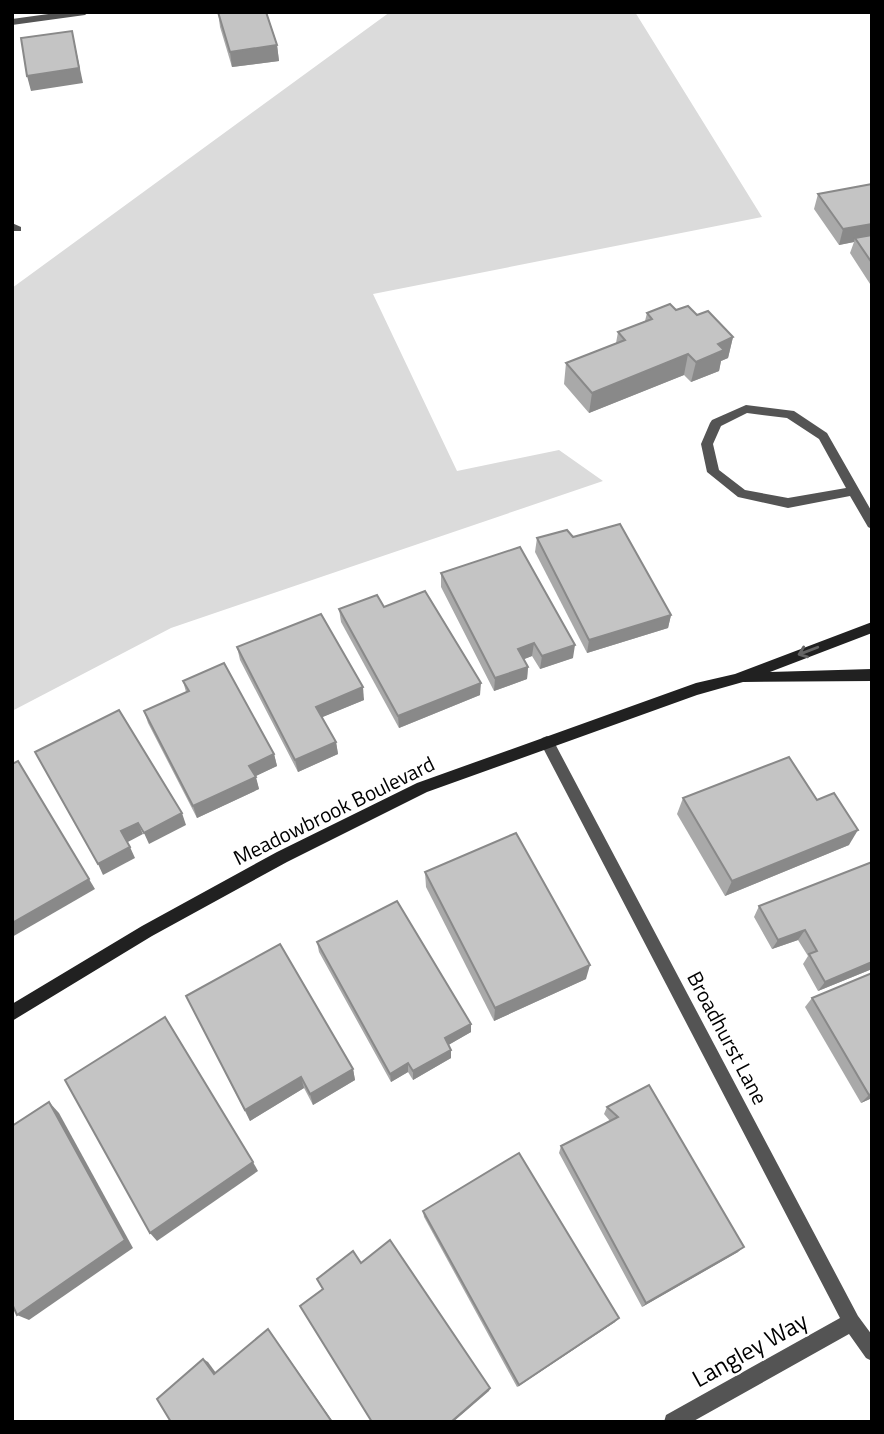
<svg xmlns="http://www.w3.org/2000/svg" width="884" height="1434" viewBox="0 0 884 1434" font-family="'Titillium Web',sans-serif">
  <style>
    .green { fill: #dbdbdb }
    .lines { fill: none; stroke-linecap: round; stroke-linejoin: round }
    .lane { fill: #545454; fill-rule: evenodd }
    .street { fill: #545454; fill-rule: evenodd }
    .secondary { fill: #212121; fill-rule: evenodd }
    .wall { fill: #a9a9a9 }
    .shaded-wall { fill: #898989 }
    .building { fill: #c4c4c4; stroke: #898989; stroke-width: 2 }
    .oneway { stroke: #646464 }
    .labels { text-anchor: middle; stroke-width: 5; stroke-linejoin: round; paint-order: stroke }
    .street-label { font-size: 21px; fill: #000; stroke: #fff }
    .near-street-label { font-size: 24px; fill: #000; stroke: #fff }
  </style>
  <rect width="100%" height="100%" fill="#fff"/>
  <polygon class="green" points="390,12 635,12 762,217 373,294 457,471 559,450 603,481 171,628 12,711 12,288"/>
  <g class="lines">
    <path class="lane" d="M746,405L794,411L827,433L872,512V529L868,527L850,496L788,508L738,497L707,472L701,444L710,423L712,420ZM747,413L787,418L819,439L846,488L788,498L745,490L719,470L713,444L721,426Z"/>
    <g class="street">
      <polygon points="63,12 89,12 85,15 12,25 12,19"/>
      <polygon points="12,223 21,227 21,231 12,231"/>
      <polygon points="547,736 552,738 858,1316 872,1335 872,1361 866,1358 849,1334 692,1422 664,1422 666,1415 840,1318 542,746 540,742 542,738"/>
    </g>
    <polygon class="secondary" points="872,622 872,633 770,672 872,669 872,681 743,682 697,695 427,792 287,862 152,936 12,1021 12,1004 142,926 277,852 417,783 696,683 735,674"/>
  </g>
  <g class="wall">
    <polygon points="218,12 277,45 279,61 232,67 220,27"/>
    <polygon points="872,184 872,287 850,253 854,242 839,245 814,209 818,194"/>
    <polygon points="676,310 697,315 733,337 728,358 721,361 719,371 691,382 684,375 589,413 564,384 566,363 616,343 618,332 645,321 647,313"/>
    <polygon points="573,537 671,615 668,628 587,653 535,552 537,538"/>
    <polygon points="441,573 573,658 540,669 532,656 524,659 528,667 527,679 494,691 441,587"/>
    <polygon points="384,607 480,695 399,728 341,622 339,609"/>
    <polygon points="237,647 364,700 322,717 336,742 338,754 298,772 240,660"/>
    <polygon points="183,681 274,754 277,766 255,776 259,789 197,818 148,723 144,711 186,692"/>
    <polygon points="683,798 817,800 849,845 725,896 677,814"/>
    <polygon points="872,862 872,969 818,991 803,964 808,956 798,940 772,949 754,917 759,906"/>
    <polygon points="425,872 586,979 494,1021 426,887"/>
    <polygon points="317,942 471,1032 448,1045 451,1050 451,1058 413,1080 408,1072 391,1082 319,952"/>
    <polygon points="186,996 353,1069 355,1080 313,1105 304,1088 250,1121"/>
    <polygon points="812,998 872,1098 861,1103 805,1007"/>
    <polygon points="649,1085 738,1252 642,1307 559,1153 561,1146 610,1121 604,1114 607,1107"/>
    <polygon points="423,1211 615,1322 517,1387 424,1217"/>
  </g>
  <g class="shaded-wall">
    <polygon points="72,31 83,83 31,91 27,76"/>
    <polygon points="277,45 279,61 232,67 230,52"/>
    <polygon points="872,224 872,238 855,238 854,242 839,245 843,229"/>
    <polygon points="733,337 728,358 721,361 719,371 691,382 696,362 718,344"/>
    <polygon points="688,354 684,375 589,413 592,393"/>
    <polygon points="671,615 668,628 587,653 589,640"/>
    <polygon points="534,643 532,656 517,662 518,649"/>
    <polygon points="575,645 573,658 540,669 542,656"/>
    <polygon points="528,667 527,679 494,691 495,678"/>
    <polygon points="481,683 480,695 399,728 398,716"/>
    <polygon points="363,687 364,700 318,719 316,707"/>
    <polygon points="336,742 338,754 298,772 295,760"/>
    <polygon points="274,754 277,766 252,778 249,766"/>
    <polygon points="256,777 259,789 197,818 193,806"/>
    <polygon points="182,813 186,825 149,844 144,833"/>
    <polygon points="138,823 143,834 126,843 121,831"/>
    <polygon points="858,830 849,845 725,896 732,881"/>
    <polygon points="130,847 135,858 103,875 98,864"/>
    <polygon points="89,879 95,889 12,937 12,923"/>
    <polygon points="805,930 798,940 772,949 778,940"/>
    <polygon points="872,962 872,969 818,991 825,982"/>
    <polygon points="590,965 586,979 494,1021 495,1008"/>
    <polygon points="471,1024 471,1032 445,1047 445,1038"/>
    <polygon points="451,1050 451,1058 413,1080 413,1071"/>
    <polygon points="408,1063 408,1072 391,1082 390,1074"/>
    <polygon points="353,1069 355,1080 313,1105 310,1094"/>
    <polygon points="301,1077 304,1088 250,1121 245,1110"/>
    <polygon points="872,1094 872,1098 861,1103 869,1095"/>
    <polygon points="49,1102 59,1113 133,1248 29,1320 17,1315"/>
    <polygon points="253,1162 258,1171 157,1241 150,1233"/>
    <polygon points="744,1247 738,1252 642,1307 646,1303"/>
    <polygon points="619,1318 615,1322 517,1387 519,1385"/>
    <polygon points="268,1329 271,1333 333,1422 332,1422"/>
    <polygon points="203,1359 208,1362 219,1377 214,1374"/>
    <polygon points="490,1388 489,1391 453,1422 451,1422"/>
  </g>
  <g class="building">
    <polygon points="218,12 266,12 277,45 230,52"/>
    <polygon points="72,31 79,68 27,76 21,38"/>
    <polygon points="872,184 872,224 843,229 818,194"/>
    <polygon points="872,235 872,263 855,238"/>
    <polygon points="670,304 676,310 688,306 697,315 708,311 733,337 718,344 724,350 696,362 688,354 592,393 566,363 625,340 618,332 652,319 647,313"/>
    <polygon points="620,524 671,615 589,640 537,538 567,530 573,537"/>
    <polygon points="520,547 575,645 542,656 534,643 518,649 528,667 495,678 441,573"/>
    <polygon points="425,591 481,683 398,716 339,609 377,595 384,607"/>
    <polygon points="321,614 363,687 316,707 336,742 295,760 237,647"/>
    <polygon points="224,663 274,754 249,766 256,777 193,806 144,711 189,691 183,681"/>
    <polygon points="119,710 182,813 144,833 138,823 121,831 130,847 98,864 35,752"/>
    <polygon points="789,757 817,800 834,793 858,830 732,881 683,798"/>
    <polygon points="18,761 89,879 12,923 12,764"/>
    <polygon points="516,833 590,965 495,1008 425,872"/>
    <polygon points="872,862 872,962 825,982 809,954 817,951 805,930 778,940 759,906"/>
    <polygon points="397,901 471,1024 445,1038 451,1050 413,1071 408,1063 390,1074 317,942"/>
    <polygon points="280,944 353,1069 310,1094 301,1077 245,1110 186,996"/>
    <polygon points="872,973 872,1094 869,1095 812,998"/>
    <polygon points="165,1017 253,1162 150,1233 65,1080"/>
    <polygon points="649,1085 744,1247 646,1303 561,1146 618,1117 607,1107"/>
    <polygon points="49,1102 125,1240 17,1315 12,1304 12,1126"/>
    <polygon points="519,1153 619,1318 519,1385 423,1211"/>
    <polygon points="390,1240 490,1388 451,1422 372,1422 300,1306 323,1289 317,1279 353,1251 361,1263"/>
    <polygon points="268,1329 332,1422 171,1422 157,1399 203,1359 214,1374"/>
  </g>
  <defs><path id="oneway-shaft" d="M-6 0H5M1.5-3L5.5 0L1.5 3" fill="none" stroke-width="1.6" stroke-linecap="round" stroke-linejoin="round" transform="scale(1.75)"/></defs>
  <use class="oneway" href="#oneway-shaft" transform="translate(808 651) rotate(159)"/>
  <g class="labels">
    <g class="street-label">
      <text transform="translate(334 811) rotate(-26)" y="7">Meadowbrook Boulevard</text>
      <text transform="translate(727 1038) rotate(62)" y="7">Broadhurst Lane</text>
    </g>
    <g class="near-street-label">
      <text transform="translate(750 1350) rotate(-29)" y="8">Langley Way</text>
    </g>
  </g>
  <rect width="884" height="1434" fill="none" stroke="#000000" stroke-width="28"/>
</svg>
